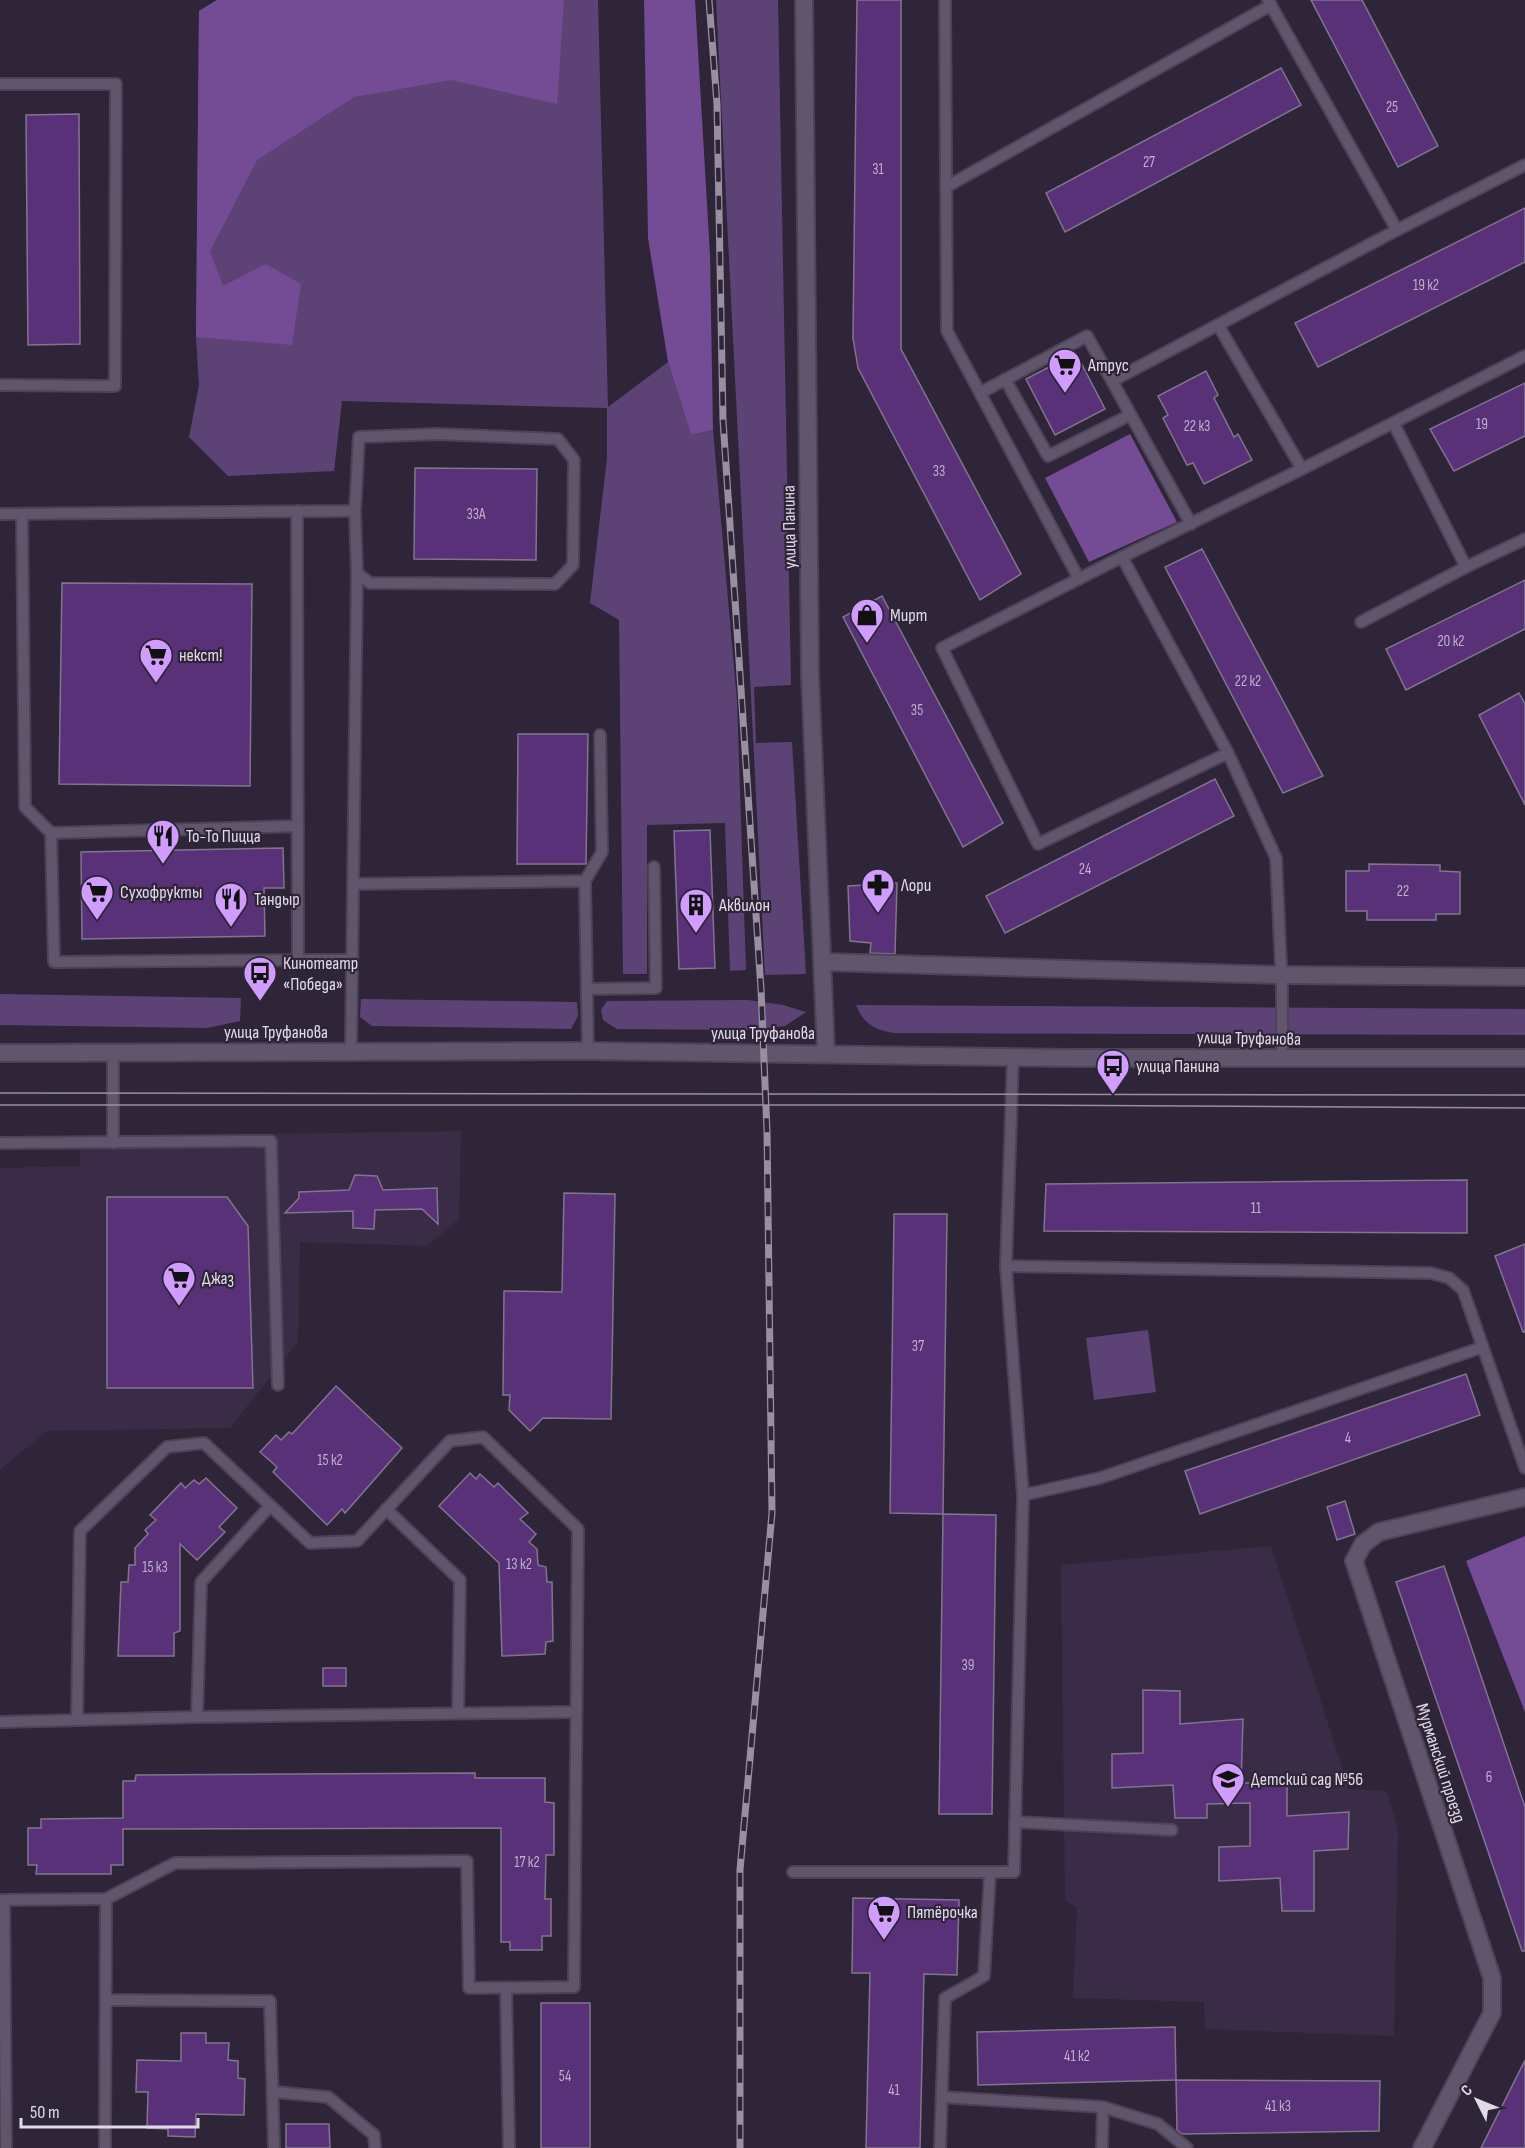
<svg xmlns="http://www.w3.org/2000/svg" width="1525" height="2148" viewBox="0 0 1525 2148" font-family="'Sofia Sans Condensed',sans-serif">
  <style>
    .built { fill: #3a2c47 }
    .green { fill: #5d4375 }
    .forest { fill: #744c95 }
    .building { fill: #583178; stroke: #81758d; stroke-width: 1.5 }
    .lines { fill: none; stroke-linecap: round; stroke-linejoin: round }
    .service-casing { stroke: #4c4354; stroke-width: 14 }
    .minor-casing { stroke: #4c4354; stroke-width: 20 }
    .tertiary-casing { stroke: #4c4354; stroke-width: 20 }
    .service { stroke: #60556c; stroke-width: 10 }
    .minor { stroke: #60556c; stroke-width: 16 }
    .tertiary { stroke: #60556c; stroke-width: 16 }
    .tram { stroke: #9890a0; stroke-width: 1.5 }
    .rail-casing { stroke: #9890a0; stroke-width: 7 }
    .rail { stroke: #2f2539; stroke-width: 4.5; stroke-dasharray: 14; stroke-linecap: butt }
    .labels { text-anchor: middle; stroke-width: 4.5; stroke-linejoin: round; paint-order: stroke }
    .number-label { font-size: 15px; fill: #bfb0cc }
    .poi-label { font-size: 18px; fill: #e1dbe8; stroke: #2f2539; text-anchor: start }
    .street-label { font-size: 18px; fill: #e1dbe8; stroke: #2f2539 }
  </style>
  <rect width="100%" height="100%" fill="#2f2539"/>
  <g class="built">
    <polygon points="461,1131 459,1219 427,1246 300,1242 298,1342 230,1428 47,1431 0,1470 0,1168 80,1166 81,1137"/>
    <polygon points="1271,1546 1349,1789 1387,1791 1398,1830 1394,2036 1205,2029 1204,2002 1073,1998 1077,1908 1065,1900 1061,1565"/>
  </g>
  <g class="green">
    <polygon points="217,0 598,0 608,407 668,362 691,435 713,430 737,701 746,970 730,971 725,823 647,825 647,974 623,974 619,620 590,603 607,458 607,408 342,401 334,471 228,476 189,437 199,385 196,337 199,11"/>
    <polygon points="716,0 778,0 791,685 754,687 756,743 792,742 806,974 765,975"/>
    <polygon points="0,994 241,998 240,1021 207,1028 0,1025"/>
    <polygon points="361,999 577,1002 578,1016 571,1029 372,1026 360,1017"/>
    <polygon points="748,1000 783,1005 806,1012 785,1026 752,1030 617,1029 603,1020 601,1010 607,1001"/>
    <path d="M856,1005L1525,1009V1035L893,1033C873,1029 864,1024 856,1005Z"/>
    <polygon points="1148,1330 1156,1392 1094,1400 1086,1338"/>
  </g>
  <g class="forest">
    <polygon points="217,0 564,0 557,104 451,80 354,97 257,160 210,251 223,286 266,264 301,284 292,345 196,337 199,11"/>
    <polygon points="644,0 695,0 710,255 713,430 691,435 668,362 648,238"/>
    <polygon points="1130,434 1177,522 1089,562 1045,478"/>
    <polygon points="1525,1536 1525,1712 1466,1561"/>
  </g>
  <g class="building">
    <polygon points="857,0 901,0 901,349 1021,574 980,600 858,368 853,338"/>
    <polygon points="1311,0 1362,0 1438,146 1398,167"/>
    <polygon points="1281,68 1301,105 1065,232 1046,193"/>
    <polygon points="79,114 80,344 28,345 26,115"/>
    <polygon points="1525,208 1525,262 1318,367 1295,323"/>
    <polygon points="1076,353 1105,409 1055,435 1026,379"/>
    <polygon points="1206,371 1218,395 1214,398 1234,437 1238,434 1252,460 1204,484 1193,463 1187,465 1163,418 1168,415 1158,396"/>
    <polygon points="1525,383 1525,436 1454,471 1430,429"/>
    <polygon points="415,468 537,469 536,560 414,559"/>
    <polygon points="1202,549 1323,776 1283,793 1165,567"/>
    <polygon points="1525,580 1525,629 1406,690 1386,649"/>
    <polygon points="62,583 252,584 250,786 59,784"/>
    <polygon points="882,596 1003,823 963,847 843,617"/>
    <polygon points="1519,693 1525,704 1525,805 1479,715"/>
    <polygon points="518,734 588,734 586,864 517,864"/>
    <polygon points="1215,779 1234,816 1005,933 986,896"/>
    <polygon points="710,830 715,968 679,969 674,831"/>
    <polygon points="283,848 284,888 264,888 265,936 82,939 81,852"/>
    <polygon points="1369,864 1440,865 1440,871 1460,872 1460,914 1436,914 1436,920 1367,920 1367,911 1346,911 1346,871 1369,871"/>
    <polygon points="897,883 895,954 870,953 871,943 850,941 848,886"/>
    <polygon points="355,1175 377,1176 383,1190 437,1188 438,1224 422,1209 375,1210 374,1229 353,1228 353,1211 285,1213 299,1198 299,1192 349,1190"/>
    <polygon points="1467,1180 1467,1233 1044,1231 1046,1184"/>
    <polygon points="564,1193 615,1194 611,1419 543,1418 530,1431 509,1410 510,1395 503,1395 504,1291 562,1292"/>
    <polygon points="107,1197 227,1197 248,1226 253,1388 107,1388"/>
    <polygon points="894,1214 947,1214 943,1514 890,1513"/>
    <polygon points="1525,1244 1525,1332 1523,1332 1495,1256"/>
    <polygon points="1466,1374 1480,1415 1200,1514 1185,1471"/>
    <polygon points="336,1386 402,1448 345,1513 342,1509 327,1525 273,1472 277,1467 260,1452 276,1435 281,1440 289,1432 292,1434"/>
    <polygon points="470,1473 476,1479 480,1474 494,1487 498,1483 528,1513 520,1519 536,1534 529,1542 537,1549 538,1565 546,1567 547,1582 552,1582 553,1641 546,1642 545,1654 502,1656 499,1563 439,1506"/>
    <polygon points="206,1478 237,1508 219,1527 225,1532 197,1560 180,1544 180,1631 174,1633 174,1656 118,1656 121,1582 128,1582 129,1565 135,1565 135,1548 148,1534 145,1530 156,1520 150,1515 181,1483 185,1488 194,1480 199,1484"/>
    <polygon points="1345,1501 1355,1534 1337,1540 1327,1507"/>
    <polygon points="943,1514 996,1515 992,1814 939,1814"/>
    <polygon points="1444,1566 1525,1807 1525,1951 1522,1951 1396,1582"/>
    <rect x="323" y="1668" width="23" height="18"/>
    <polygon points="1143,1690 1180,1691 1180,1724 1243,1719 1241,1783 1287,1783 1287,1816 1349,1812 1348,1849 1314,1851 1314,1911 1282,1911 1280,1878 1219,1881 1219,1847 1250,1846 1250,1803 1207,1804 1207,1818 1175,1818 1173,1785 1112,1788 1112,1754 1143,1753"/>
    <polygon points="475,1773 475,1778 545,1778 545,1802 554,1803 554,1855 546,1855 545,1899 551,1899 551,1936 542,1936 542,1950 510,1950 510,1942 501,1942 501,1828 123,1829 123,1865 111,1865 111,1874 36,1874 37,1865 28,1865 28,1828 41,1828 41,1819 123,1818 123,1781 135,1781 136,1775"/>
    <polygon points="853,1898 959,1900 957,1975 924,1974 920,2148 866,2148 870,1973 852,1973"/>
    <rect x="541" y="2003" width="49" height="145"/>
    <polygon points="1175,2027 1176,2080 978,2085 977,2032"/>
    <polygon points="181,2033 206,2033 206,2043 229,2043 228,2060 238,2061 238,2078 245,2079 244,2115 196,2114 195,2137 168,2136 168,2129 147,2128 148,2092 136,2092 137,2060 181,2061"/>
    <polygon points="1525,2060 1525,2148 1481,2148"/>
    <polygon points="1176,2080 1380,2081 1379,2131 1182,2134 1177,2130"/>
    <polygon points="286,2124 329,2124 330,2148 286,2148"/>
  </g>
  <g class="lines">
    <g class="service-casing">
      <g id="service">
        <polyline points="945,0 947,331 1079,579"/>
        <polyline points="0,84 116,84 115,386 0,385"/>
        <polyline points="946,187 1271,5"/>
        <polyline points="1397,230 1525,165"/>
        <polyline points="1218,325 1302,469 1122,557 1228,753 1276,858 1282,988 1282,1058"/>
        <polyline points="1005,379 1048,456 1130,415"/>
        <polyline points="980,393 1087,336 1112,381"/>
        <polyline points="1394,424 1466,567 1525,539"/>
        <polyline points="1302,469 1525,356"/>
        <polyline points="0,514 355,511 359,437 438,434 558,439 574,460 573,565 555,584 370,583 357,573"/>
        <polyline points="22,514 25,807 51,833 54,962 298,960 297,511"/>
        <polyline points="1191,524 1112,381 1397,230 1268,0"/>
        <polyline points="1122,557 942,648 1038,844 1228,753"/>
        <polyline points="1361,622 1466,567"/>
        <polyline points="51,833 298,826"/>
        <polyline points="585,881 602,852 600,735"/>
        <polyline points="353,884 585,881 588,1051"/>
        <polyline points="298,960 352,960"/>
        <polyline points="587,989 656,988 654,867"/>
        <polyline points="351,1051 357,573 355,511"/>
        <polyline points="113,1053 113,1143"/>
        <polyline points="0,1143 271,1141 278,1385"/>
        <polyline points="1006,1266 1431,1273 1449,1278 1463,1290 1525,1468"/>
        <polyline points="1023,1495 1100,1478 1483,1347"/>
        <polyline points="386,1509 460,1580 458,1713"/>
        <polyline points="197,1717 201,1582 270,1506"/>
        <polyline points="0,1722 197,1717 574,1712"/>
        <polyline points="1015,1822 1172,1830"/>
        <polyline points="793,1872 1014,1872 1023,1495 1006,1266 1013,1055"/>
        <polyline points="0,1900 106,1899 175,1863 467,1861 469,1988 574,1987 578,1529 483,1437 450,1441 357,1541 310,1543 204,1443 167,1447 80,1531 77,1720"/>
        <polyline points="4,1900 6,2148"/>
        <polyline points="506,1988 509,2148"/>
        <polyline points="106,2000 270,2001 274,2148"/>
        <polyline points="274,2092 328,2097 374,2135 375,2148"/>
        <polyline points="942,2097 1103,2107 1102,2148"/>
        <polyline points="1103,2107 1158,2124 1187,2148"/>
        <polyline points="105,2148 106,1899"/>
        <polyline points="940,2148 945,1998 984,1976 990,1873"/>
      </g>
    </g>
    <g class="minor-casing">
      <g id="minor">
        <polyline points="823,962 1282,975 1525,977"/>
        <polyline points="1422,2148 1492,2013 1492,1978 1354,1561 1363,1544 1379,1532 1525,1497"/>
      </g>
    </g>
    <g class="tertiary-casing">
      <g id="tertiary">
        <polyline points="804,0 810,675 826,1053"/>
        <polyline points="0,1053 588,1051 1074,1058 1525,1058"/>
      </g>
    </g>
    <use href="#service" class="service"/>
    <use href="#minor" class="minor"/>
    <use href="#tertiary" class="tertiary"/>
    <g class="tram">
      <polyline points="0,1093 1525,1095"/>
      <polyline points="0,1105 1011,1105 1525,1108"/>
    </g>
    <g class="rail-casing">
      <polyline id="rail" points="709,0 717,104 723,420 761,989 767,1131 772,1513 740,1870 740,2148"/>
    </g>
    <use href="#rail" class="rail"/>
  </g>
  <defs>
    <g id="supermarket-pin" transform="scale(1.725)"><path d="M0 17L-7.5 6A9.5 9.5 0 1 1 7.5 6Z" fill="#d09dfe" stroke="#2f2539"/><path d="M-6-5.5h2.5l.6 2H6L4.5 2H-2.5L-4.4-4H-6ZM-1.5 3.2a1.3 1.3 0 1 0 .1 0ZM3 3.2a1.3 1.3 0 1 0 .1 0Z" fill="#111"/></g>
    <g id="shop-pin" transform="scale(1.725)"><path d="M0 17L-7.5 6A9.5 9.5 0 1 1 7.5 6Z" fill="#d09dfe" stroke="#2f2539"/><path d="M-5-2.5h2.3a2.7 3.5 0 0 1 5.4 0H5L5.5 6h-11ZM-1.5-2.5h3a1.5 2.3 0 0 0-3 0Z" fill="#111"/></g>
    <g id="restaurant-pin" transform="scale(1.725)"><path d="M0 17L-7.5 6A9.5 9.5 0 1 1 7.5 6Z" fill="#d09dfe" stroke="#2f2539"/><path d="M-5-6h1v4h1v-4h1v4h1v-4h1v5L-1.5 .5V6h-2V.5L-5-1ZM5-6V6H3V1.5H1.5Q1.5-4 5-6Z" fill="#111"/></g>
    <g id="pharmacy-pin" transform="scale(1.725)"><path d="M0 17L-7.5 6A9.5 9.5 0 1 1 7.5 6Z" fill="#d09dfe" stroke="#2f2539"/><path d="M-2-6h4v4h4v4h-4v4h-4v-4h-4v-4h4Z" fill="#111"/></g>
    <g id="building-pin" transform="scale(1.725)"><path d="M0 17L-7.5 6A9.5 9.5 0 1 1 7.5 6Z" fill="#d09dfe" stroke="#2f2539"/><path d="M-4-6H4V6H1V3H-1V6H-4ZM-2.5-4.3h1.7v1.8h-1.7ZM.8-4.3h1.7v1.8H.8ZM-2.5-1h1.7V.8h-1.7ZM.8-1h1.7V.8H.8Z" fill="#111"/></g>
    <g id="bus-pin" transform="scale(1.725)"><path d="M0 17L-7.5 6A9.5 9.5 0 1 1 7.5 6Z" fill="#d09dfe" stroke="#2f2539"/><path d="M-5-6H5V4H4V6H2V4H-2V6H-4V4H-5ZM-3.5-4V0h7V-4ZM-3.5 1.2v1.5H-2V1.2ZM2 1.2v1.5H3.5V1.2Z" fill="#111"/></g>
    <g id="school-pin" transform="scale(1.725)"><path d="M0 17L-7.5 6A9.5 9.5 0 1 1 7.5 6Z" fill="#d09dfe" stroke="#2f2539"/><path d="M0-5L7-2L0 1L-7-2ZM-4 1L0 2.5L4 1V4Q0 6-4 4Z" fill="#111"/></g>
  </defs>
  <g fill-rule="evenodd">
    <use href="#supermarket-pin" x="1065" y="365"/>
    <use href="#shop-pin" x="867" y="615"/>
    <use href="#supermarket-pin" x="156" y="655"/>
    <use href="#restaurant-pin" x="163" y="836"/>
    <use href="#pharmacy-pin" x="878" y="885"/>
    <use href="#supermarket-pin" x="97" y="892"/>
    <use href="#restaurant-pin" x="231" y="899"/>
    <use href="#building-pin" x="696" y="905"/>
    <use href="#bus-pin" x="260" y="973"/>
    <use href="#bus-pin" x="1113" y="1066"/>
    <use href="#supermarket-pin" x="179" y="1278"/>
    <use href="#school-pin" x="1228" y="1779"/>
    <use href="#supermarket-pin" x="884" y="1912"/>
  </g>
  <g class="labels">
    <g class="number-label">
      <text x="1392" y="112">25</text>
      <text x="1149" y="167">27</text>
      <text x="878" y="174">31</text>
      <text x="1426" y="290">19 к2</text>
      <text x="1482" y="429">19</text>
      <text x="1197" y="431">22 к3</text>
      <text x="939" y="476">33</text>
      <text x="476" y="519">33А</text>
      <text x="1451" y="646">20 к2</text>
      <text x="1248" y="686">22 к2</text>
      <text x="917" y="715">35</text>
      <text x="1085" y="874">24</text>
      <text x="1403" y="896">22</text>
      <text x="1256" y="1213">11</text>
      <text x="918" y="1351">37</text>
      <text x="1348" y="1443">4</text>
      <text x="330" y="1465">15 к2</text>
      <text x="519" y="1569">13 к2</text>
      <text x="155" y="1572">15 к3</text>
      <text x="968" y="1670">39</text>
      <text x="1489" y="1782">6</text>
      <text x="527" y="1867">17 к2</text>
      <text x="1077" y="2061">41 к2</text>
      <text x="565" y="2081">54</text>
      <text x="894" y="2095">41</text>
      <text x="1278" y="2111">41 к3</text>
    </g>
    <g class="poi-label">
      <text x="1088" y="371">Атрус</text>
      <text x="890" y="621">Мирт</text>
      <text x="179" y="661">некст!</text>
      <text x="186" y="842">То-То Пицца</text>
      <text x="901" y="891">Лори</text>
      <text x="120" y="898">Сухофрукты</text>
      <text x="254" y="905">Тандыр</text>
      <text x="719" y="911">Аквилон</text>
      <text x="283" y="969">Кинотеатр<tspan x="283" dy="21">«Победа»</tspan></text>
      <text x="1136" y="1072">улица Панина</text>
      <text x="202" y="1284">Джаз</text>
      <text x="1251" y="1785">Детский сад №56</text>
      <text x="907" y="1918">Пятёрочка</text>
    </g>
    <g class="street-label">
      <text transform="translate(789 527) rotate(-91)" y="6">улица Панина</text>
      <text x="276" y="1038">улица Труфанова</text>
      <text x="763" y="1039">улица Труфанова</text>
      <text transform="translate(1249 1038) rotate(1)" y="6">улица Труфанова</text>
      <text transform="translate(1441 1763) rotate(72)" y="6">Мурманский проезд</text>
    </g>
  </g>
  <g transform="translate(1477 2100) rotate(313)" stroke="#2f2539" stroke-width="4.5" paint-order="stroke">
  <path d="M0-4.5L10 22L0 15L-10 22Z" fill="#e1dbe8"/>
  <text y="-9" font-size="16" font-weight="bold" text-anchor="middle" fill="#e1dbe8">С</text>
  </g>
  <path d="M21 2118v9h177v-9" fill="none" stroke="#e1dbe8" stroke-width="3"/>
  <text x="30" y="2118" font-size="18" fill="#e1dbe8" stroke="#2f2539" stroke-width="4.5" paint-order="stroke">50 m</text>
</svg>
